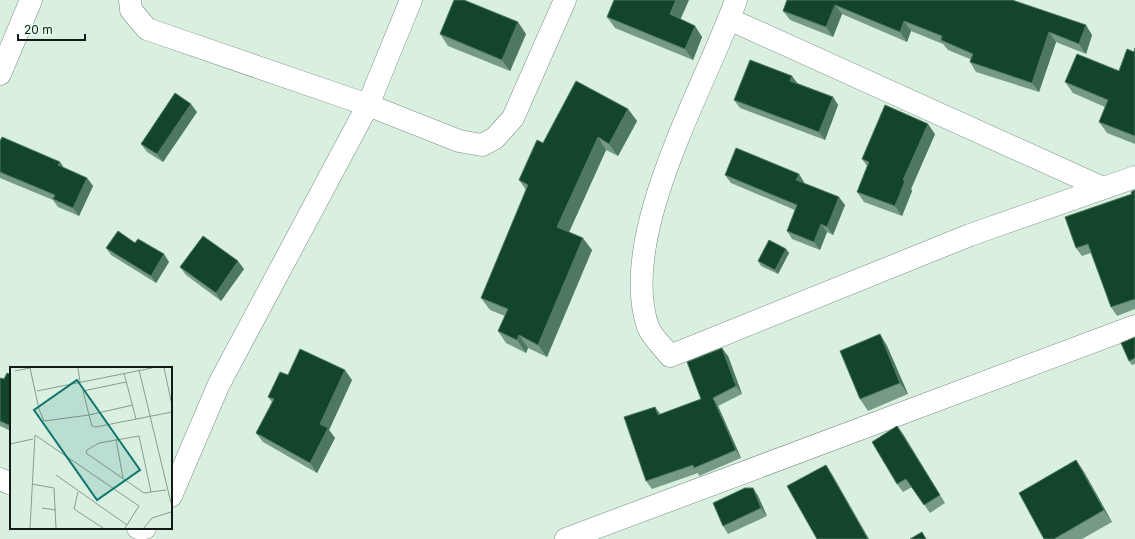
<svg xmlns="http://www.w3.org/2000/svg" width="1135" height="539" viewBox="0 0 1135 539" font-family="Inter,sans-serif">
  <style>
    .lines { fill: none; stroke-linecap: round; stroke-linejoin: round }
    .minor-casing { stroke: #7a8f82; stroke-width: 23 }
    .minor { stroke: #fff; stroke-width: 22 }
    .wall { fill: #769a86 }
    .shaded-wall { fill: #4e7862 }
    .building { fill: #13452b; stroke: #4e7862 }
    .inset-road { fill: none; stroke: #899a8f; stroke-width: 1 }
    .view { fill: #0f766e; fill-opacity: 0.15; stroke: #0f766e; stroke-width: 2 }
    .inset-edge { fill: none; stroke: #121a15; stroke-width: 2 }
  </style>
  <rect width="100%" height="100%" fill="#d9f0e1"/>
  <g class="lines">
    <g class="minor-casing">
      <g id="minor">
        <polyline points="130,0 131,10 147,29 368,105 411,0"/>
        <path d="M736,0C705,88 617,235 648,327C652,337 664,348 670,356L970,235L1135,177"/>
        <polyline points="729,19 1103,188"/>
        <polyline points="0,74 31,0"/>
        <polyline points="0,479 11,484"/>
        <polyline points="171,496 219,384 368,105 459,141 482,145 495,138 513,118 565,0"/>
        <polyline points="138,528 145,528"/>
        <polyline points="566,539 1135,326"/>
      </g>
    </g>
    <use href="#minor" class="minor"/>
  </g>
  <g class="wall">
    <polygon points="787,0 1012,0 1092,35 1086,54 1056,42 1039,92 976,72 970,62 970,59 948,50 943,44 911,31 907,42 842,14 833,37 790,20 783,11"/>
    <polygon points="607,17 681,19 695,26 702,37 693,60 615,28"/>
    <polygon points="440,34 526,34 510,71 448,46"/>
    <polygon points="1135,48 1135,144 1107,133 1099,122 1105,107 1073,93 1065,82 1119,71 1134,52"/>
    <polygon points="797,83 833,97 838,105 825,140 740,108 734,100"/>
    <polygon points="628,109 637,121 618,156 606,150 569,232 592,250 547,357 528,348 526,353 506,343 498,331 505,316 490,310 481,298 526,190 519,180 543,143"/>
    <polygon points="197,112 163,162 147,152 141,144"/>
    <polygon points="935,134 911,189 912,191 902,216 864,202 857,192 867,166 862,159"/>
    <polygon points="0,141 60,162 64,168 87,178 93,186 79,216 58,207 53,200 0,178"/>
    <polygon points="799,174 804,183 845,205 833,235 827,232 820,250 792,239 787,231 795,210 731,183 725,175"/>
    <polygon points="1135,190 1135,309 1117,316 1111,307 1091,253 1082,256 1076,248 1132,194"/>
    <polygon points="135,243 169,262 156,283 111,255 106,248"/>
    <polygon points="786,249 789,253 778,274 761,266 758,261"/>
    <polygon points="180,267 244,269 221,301 186,275"/>
    <polygon points="880,334 887,346 908,394 868,411 860,399"/>
    <polygon points="1135,337 1135,364 1132,365 1129,361"/>
    <polygon points="728,356 742,394 718,406 741,458 699,476 698,473 652,489 646,481 661,414 701,399"/>
    <polygon points="11,375 11,431 0,426 0,378 4,379"/>
    <polygon points="288,375 352,380 329,430 335,438 317,473 263,442 256,433 272,402 268,397"/>
    <polygon points="897,426 903,434 945,503 930,513 912,487 903,492 897,484"/>
    <polygon points="1076,460 1084,472 1112,522 1082,539 1044,539"/>
    <polygon points="753,488 758,496 767,516 728,534 723,526"/>
  </g>
  <g class="shaded-wall">
    <polygon points="676,0 689,0 678,25 670,14"/>
    <polygon points="835,5 842,14 833,37 826,27"/>
    <polygon points="904,21 911,31 907,42 900,32"/>
    <polygon points="518,22 526,34 510,71 502,60"/>
    <polygon points="1086,25 1092,35 1086,54 1079,44"/>
    <polygon points="695,26 702,37 693,60 685,49"/>
    <polygon points="1049,32 1056,42 1039,92 1032,83"/>
    <polygon points="792,76 798,84 790,81"/>
    <polygon points="833,97 838,105 825,140 819,132"/>
    <polygon points="191,104 197,112 163,162 157,154"/>
    <polygon points="628,109 637,121 618,156 609,144"/>
    <polygon points="928,124 935,134 911,189 912,191 902,216 895,206 903,180"/>
    <polygon points="598,137 606,150 566,239 557,227"/>
    <polygon points="60,162 65,170 58,165"/>
    <polygon points="799,174 804,182 802,188 796,180"/>
    <polygon points="87,178 93,186 79,216 73,208"/>
    <polygon points="839,197 845,205 833,235 827,227"/>
    <polygon points="821,224 827,232 820,250 814,242"/>
    <polygon points="583,238 592,250 547,357 538,345"/>
    <polygon points="786,249 789,253 778,274 775,270"/>
    <polygon points="164,254 169,262 156,283 151,276"/>
    <polygon points="238,261 244,269 221,301 216,293"/>
    <polygon points="880,334 887,346 908,394 900,383"/>
    <polygon points="519,335 528,348 526,353 517,340"/>
    <polygon points="722,348 728,356 742,394 736,386"/>
    <polygon points="345,370 352,380 329,430 335,438 317,473 310,463 320,424"/>
    <polygon points="713,398 718,406 741,458 736,450"/>
    <polygon points="655,407 661,415 658,415"/>
    <polygon points="897,426 903,434 945,503 940,495"/>
    <polygon points="1076,460 1084,472 1112,522 1104,510"/>
    <polygon points="826,465 833,476 869,539 868,539"/>
    <polygon points="753,488 758,496 767,516 761,508"/>
  </g>
  <g class="building">
    <polygon points="454,0 464,0 518,22 502,60 440,34"/>
    <polygon points="614,0 676,0 670,14 695,26 685,49 607,17"/>
    <polygon points="787,0 1012,0 1086,25 1079,44 1049,32 1032,83 970,62 973,54 941,40 942,36 904,21 900,32 835,5 826,27 783,11"/>
    <polygon points="1135,48 1135,136 1099,122 1108,100 1065,82 1077,54 1119,71 1127,49 1134,52"/>
    <polygon points="750,60 792,76 790,81 833,97 819,132 734,100"/>
    <polygon points="576,81 628,109 609,144 598,137 557,227 583,238 538,345 519,335 517,340 498,331 508,309 481,298 528,185 519,180 537,140 543,143"/>
    <polygon points="175,93 191,104 157,154 141,144"/>
    <polygon points="885,105 928,124 903,180 905,181 895,206 857,192 869,162 862,159"/>
    <polygon points="2,137 60,162 58,165 87,178 73,208 53,199 55,195 0,172 0,141"/>
    <polygon points="736,148 799,174 796,180 839,197 827,227 821,224 814,242 787,231 797,205 725,175"/>
    <polygon points="1135,190 1135,299 1111,307 1088,244 1076,248 1065,217 1132,194 1131,192"/>
    <polygon points="118,231 135,243 138,239 164,254 151,276 106,248"/>
    <polygon points="203,236 238,261 216,293 180,267"/>
    <polygon points="769,240 786,249 775,270 758,261"/>
    <polygon points="880,334 900,383 860,399 840,351"/>
    <polygon points="1135,337 1135,358 1129,361 1121,343"/>
    <polygon points="722,348 736,386 713,398 736,450 694,468 693,465 646,481 624,417 655,407 658,415 701,399 687,362"/>
    <polygon points="300,349 345,370 320,424 328,428 310,463 256,433 274,399 268,397 280,372 288,375"/>
    <polygon points="7,373 11,375 11,426 0,421 0,378 4,379"/>
    <polygon points="897,426 940,495 924,505 906,479 897,484 872,442"/>
    <polygon points="1076,460 1104,510 1054,539 1044,539 1019,493"/>
    <polygon points="826,465 868,539 817,539 787,486"/>
    <polygon points="745,488 753,488 761,508 723,526 713,503"/>
    <polygon points="922,532 926,539 910,539"/>
  </g>
  <g transform="translate(10 367)">
    <rect width="162" height="162" fill="#d9f0e1"/>
    <path class="inset-road" d="M20,1L29,42L34,54L79,48L82,59L86,60L162,45M68,1L70,15M154,1L162,38M129,3L161,136M5,4L20,1M114,6L126,52M116,15L73,24L79,48L123,38M27,24L142,1M106,72L113,111M0,77L23,72M46,108L117,158M22,117L44,121L46,161M68,125L64,142L93,161M141,125L129,69L89,76L77,83L76,86L134,126L141,125L156,123M162,135V149M32,141L46,143M20,161L25,68L129,139L115,161M134,161L142,151L161,145"/>
    <path class="view" d="M67,13L130,103L87,133L24,43Z"/>
    <rect width="162" height="162" class="inset-edge"/>
  </g>
  <path d="M18 34v6h67v-6" fill="none" stroke="#121a15" stroke-width="2"/>
  <text x="24" y="34" font-size="12" fill="#121a15" stroke="#e6fdee" stroke-width="3" paint-order="stroke">20 m</text>
</svg>
